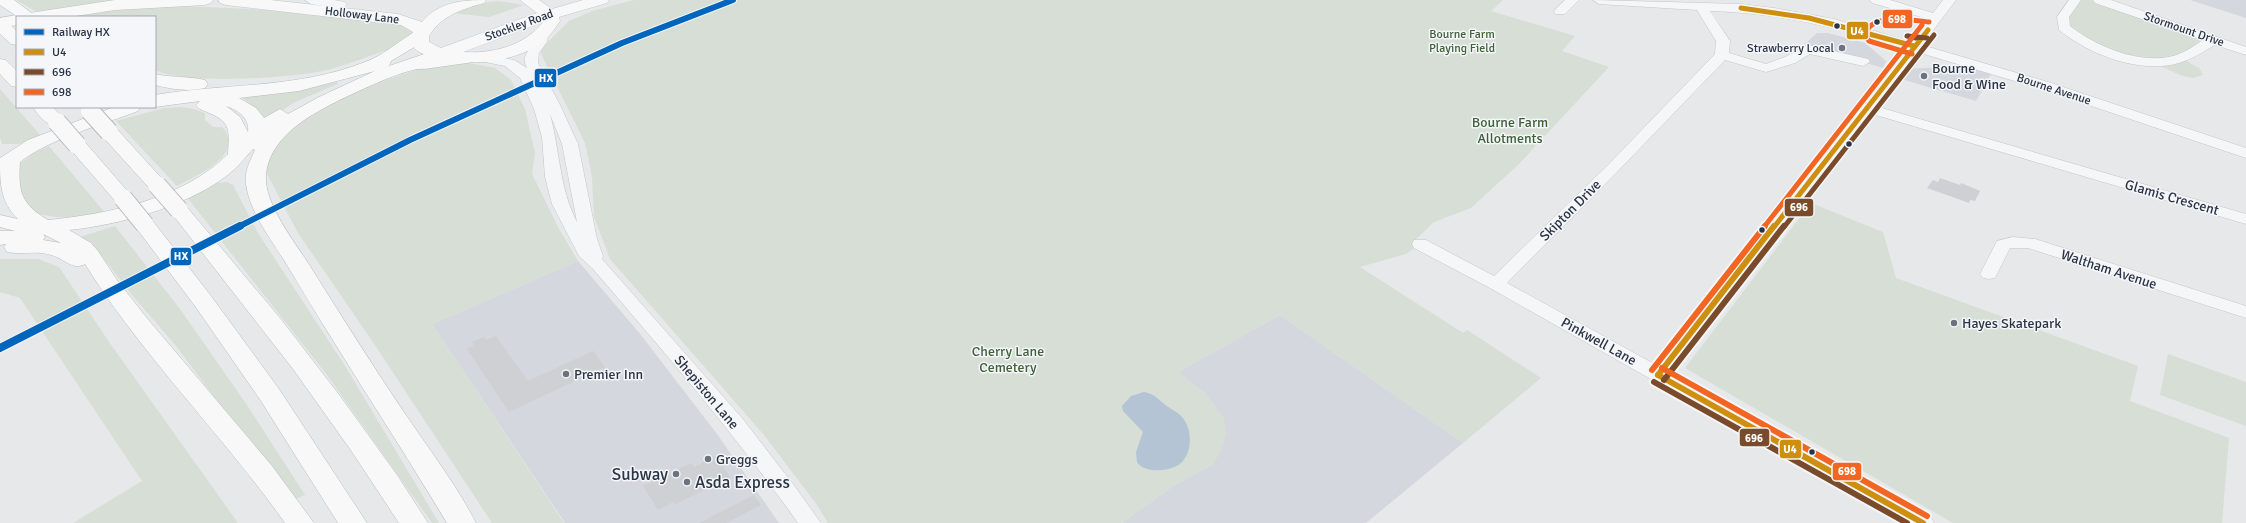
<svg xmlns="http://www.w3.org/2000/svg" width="2246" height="523" viewBox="0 0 2246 523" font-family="Signika,sans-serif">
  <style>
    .built { fill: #d4d7dd }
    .green { fill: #d6ded6 }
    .water { fill: #b4c4d5 }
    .building { fill: #ced0d3 }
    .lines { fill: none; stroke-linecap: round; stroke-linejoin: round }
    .minor-casing { stroke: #c4c6c8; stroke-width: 1 }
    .major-casing { stroke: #c2c5c8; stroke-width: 1 }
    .highway-casing { stroke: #b8bbbf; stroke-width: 1 }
    .minor { fill: #f5f6f7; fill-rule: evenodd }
    .major { fill: #f8f8f8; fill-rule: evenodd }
    .highway { fill: #f8f8f8; fill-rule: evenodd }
    .highway-bridge-casing { stroke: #b8bbbf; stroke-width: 20; stroke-linecap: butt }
    .highway-bridge { stroke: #f8f8f8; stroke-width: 18 }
    .bus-1-far1-casing { stroke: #f4f6f9; stroke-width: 8 }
    .bus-1-casing { stroke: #f4f6f9; stroke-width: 10 }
    .bus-2-far1-casing { stroke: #f4f6f9; stroke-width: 8 }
    .bus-2-casing { stroke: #f4f6f9; stroke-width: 10 }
    .bus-3-far1-casing { stroke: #f4f6f9; stroke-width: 8 }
    .bus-3-casing { stroke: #f4f6f9; stroke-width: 10 }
    .bus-1-far1 { stroke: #ce8f0e; stroke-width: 5 }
    .bus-1 { stroke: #ce8f0e; stroke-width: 6 }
    .bus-2-far1 { stroke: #7a4b2a; stroke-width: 5 }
    .bus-2 { stroke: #7a4b2a; stroke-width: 6 }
    .bus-3-far1 { stroke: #f26522; stroke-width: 5 }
    .bus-3 { stroke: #f26522; stroke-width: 6 }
    .rail-1-far1-casing { stroke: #f4f6f9; stroke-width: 8 }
    .rail-1-casing { stroke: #f4f6f9; stroke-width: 10 }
    .rail-1-far1 { stroke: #0065bd; stroke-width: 6 }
    .rail-1 { stroke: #0065bd; stroke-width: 8 }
    .bus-dot { fill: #2b3445; stroke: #f4f6f9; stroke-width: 1.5 }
    .poi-dot { fill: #6c737f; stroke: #f4f6f9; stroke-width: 1.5 }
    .labels { text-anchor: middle; stroke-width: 3; stroke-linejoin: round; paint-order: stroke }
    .far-street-label { font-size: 12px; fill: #2b3445; stroke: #f4f6f9 }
    .far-park-label { font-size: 12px; fill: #3f6138; stroke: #f4f6f9 }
    .far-poi-label { font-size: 12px; fill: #2b3445; stroke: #f4f6f9; text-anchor: end }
    .poi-label { font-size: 14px; fill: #2b3445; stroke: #f4f6f9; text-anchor: start }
    .park-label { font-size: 14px; fill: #3f6138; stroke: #f4f6f9 }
    .street-label { font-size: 14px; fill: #2b3445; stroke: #f4f6f9 }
    .near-poi-label { font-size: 17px; fill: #2b3445; stroke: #f4f6f9; text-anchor: end }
    .line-badge { stroke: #f4f6f9; stroke-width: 1.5 }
    .badge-label { font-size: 11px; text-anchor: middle; font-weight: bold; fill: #fff }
  </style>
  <rect width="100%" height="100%" fill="#e6e8ea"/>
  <g class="built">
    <polygon points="2190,0 2246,0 2246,18"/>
    <polygon points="1817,33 1828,33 1865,43 1886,61 1883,68 1805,44"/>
    <polygon points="1967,66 1992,72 1976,101 1894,77 1902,69"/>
    <polygon points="578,261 641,335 717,434 779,523 565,523 432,324"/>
    <polygon points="1280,315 1463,443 1366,523 1122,523 1173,486 1213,464 1207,395 1178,372"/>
  </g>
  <g class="green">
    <polygon points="16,0 121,0 39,13"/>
    <polygon points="634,0 1503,0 1491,11 1575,36 1562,51 1609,67 1519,164 1471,208 1434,222 1411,244 1416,247 1406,254 1360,267 1463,333 1467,330 1541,378 1463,443 1280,315 1178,372 1207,395 1224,418 1226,434 1222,449 1213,464 1173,486 1122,523 828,523 817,505 764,435 610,259 594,217 592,177 585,143 542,56 540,50 569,21 592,11"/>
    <polygon points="2075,0 2099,0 2214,39 2181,58 2199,68 2203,75 2193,78 2180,75 2150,61 2119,56 2064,27"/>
    <polygon points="498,1 524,5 489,17 453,13 482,3"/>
    <path d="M181,6L296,11L403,24L412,30L411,38L390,52L387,50C366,57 344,66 323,71C286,78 187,85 155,70V17H69L103,11Z"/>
    <polygon points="469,63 495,68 511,80 525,109 535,153 532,174 559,229 578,261 432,324 564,523 492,523 375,345 298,233 264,168 267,159 294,123 352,92 430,65"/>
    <polygon points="337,82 338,84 295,102 266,120 257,109 241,97 306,89"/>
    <polygon points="0,89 41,136 19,144 2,144 0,137"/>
    <path d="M181,107L194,109L205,113V120L213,127H222C247,154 196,176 177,186L116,121L164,108Z"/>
    <path d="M49,146L105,213C76,218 48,222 21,206L18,165L34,153Z"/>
    <polygon points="227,182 233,185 258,233 345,366 439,523 432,523 327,375 186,196 217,183"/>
    <polygon points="1811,203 1883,232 1896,278 2138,366 2130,401 2229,438 2222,523 1953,523 1685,368"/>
    <polygon points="115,226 180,309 247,405 305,495 291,501 177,347 132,295 97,250 80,237"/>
    <polygon points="0,259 38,259 59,267 109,342 238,523 73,523 142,481 20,298 0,292"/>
    <polygon points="2168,354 2246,382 2246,426 2160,395"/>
  </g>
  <path class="water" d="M1144,392C1156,394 1158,400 1167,406C1172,410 1178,412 1182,417C1192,428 1193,451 1182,462C1173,472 1144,474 1137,462L1136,452L1143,432L1123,411L1122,406L1131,396Z"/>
  <g class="building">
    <polygon points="1940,178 1960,185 1961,183 1980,191 1975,201 1970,200 1969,203 1927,188 1933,180 1938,182"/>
    <polygon points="496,336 528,381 593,351 605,367 509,412 467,349 474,346 472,342 484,337 486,340"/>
    <polygon points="716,456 730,477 674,505 673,502 658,510 643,486 691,463 694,467"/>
    <polygon points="754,495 761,505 726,523 699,523"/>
  </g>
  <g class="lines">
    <g class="minor-casing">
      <g id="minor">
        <polygon points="305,0 334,0 345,2 347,5 341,9 311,4"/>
        <polygon points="1565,0 1579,0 1565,14 1555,14 1554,11"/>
        <path d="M1593,0L1741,4L1774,8L1834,19L1911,42L1928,19L1872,3L1870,0H1890L1933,13L1943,0H1956L1922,45L2048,82L2246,148V158L2038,88L1917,52L1875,106L2246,214V224L1869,113L1670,373L1931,517L1934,523H1905L1490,288L1414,248L1412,244L1414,240H1426L1494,276L1608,165L1715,54L1716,41L1697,10L1599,4ZM1710,11C1781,13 1838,28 1905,48L1656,365L1507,283L1618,171L1725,60L1766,72L1795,63L1810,54L1863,66L1870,62L1868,59L1808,45L1785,57L1766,64L1729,53L1730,41Z"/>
        <path d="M2069,0H2081L2069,17L2070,26C2095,46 2140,65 2173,56C2184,53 2194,46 2203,40L2095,3L2093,0H2111L2246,47V55L2215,45C2203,52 2192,59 2179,63C2139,74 2090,55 2059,30L2057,17Z"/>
        <path d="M541,32L548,36L547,42L539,53L538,63L560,105L578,144L597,239L603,256L602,259L742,418L793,484L821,523H798C735,434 664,352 593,269L579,256L552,204L545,177L542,137L534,109L520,78L505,66L475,60L473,57L480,53L514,60L527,68C521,57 528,52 533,43C534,40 534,36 536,33ZM550,114L562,144L577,222C559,187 560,151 550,114Z"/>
        <polygon points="2013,237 2035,239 2246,306 2246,318 2028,248 2010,248 1995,278 1989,279 1983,278 1980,274 1997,241"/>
      </g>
    </g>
    <g class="major-casing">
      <g id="major">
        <polygon points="115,0 213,0 211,3 205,5 115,10 69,17 28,17 30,13 36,12"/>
        <path d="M218,0H270L398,14L422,22C439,2 461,0 486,0L484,3C462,9 441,16 429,36V42L441,48L537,13L520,0H539L552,9L583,0H609L607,3L559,17L560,21C553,32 546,41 535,47C522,55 505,59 491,61C475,64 418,62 412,44C411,39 412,35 413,32L401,25L226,5L220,3ZM543,22C525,46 492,54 463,52Z"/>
        <polygon points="17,15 23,17 17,17 17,25 0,28 0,18"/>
      </g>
    </g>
    <g class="highway-casing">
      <g id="highway">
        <polygon points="0,0 14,0 37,17 18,17 0,5"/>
        <polygon points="0,20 6,21 17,31 17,45 11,44 0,34"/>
        <path d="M420,31L426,32L429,36L426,40L391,61L389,66L377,70L439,49L445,50L447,56L467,53L473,54L476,58L473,62L467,63L424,69C409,66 345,97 328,106C301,120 268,142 266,176C264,203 294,241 308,263C341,315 373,367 408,418C431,452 457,486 476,523H447C396,438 341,356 290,270C275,244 250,215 246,184C244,172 250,161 255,150L253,149C244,159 235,170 225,177C184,207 119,225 69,230L91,243L98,251L117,280L146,317L272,466L314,523H285C222,434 143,357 85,264C72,271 64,258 51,255C37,250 22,255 7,252L4,247L6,244L0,245V231H15L0,227V215L18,219C0,202 0,182 0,158L28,140L114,107H140L138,111C104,124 47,140 20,162C18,192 21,204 48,220C109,214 183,199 228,154C229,132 232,122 209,113C204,110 199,110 196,105L200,101L155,107V95C225,83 297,89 365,62C382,56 398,42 414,32ZM375,71L319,97L288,114L280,109L264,118L256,108L239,98L299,91ZM226,106C238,110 250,118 248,132L240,117ZM43,234L61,243L43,240L45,237Z"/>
        <polygon points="0,59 6,60 17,71 17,87 11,86 0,74"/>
        <path d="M155,74C172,78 189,76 205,80L208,84L205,88C189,92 171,89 155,85Z"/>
        <path d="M33,107H53L66,122L64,126C50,129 40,118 33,107Z"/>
        <polygon points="109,126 116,128 164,181 167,185 164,189 157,191 150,189 102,136 99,132 102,128"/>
        <polygon points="77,139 84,141 130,194 133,198 130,202 123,204 116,202 70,149 67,145 70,141"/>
        <polygon points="179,204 186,206 280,318 340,396 397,475 428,523 399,523 350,449 293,369 169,210 172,206"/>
        <polygon points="145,219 152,220 211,296 279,389 367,523 338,523 261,401 195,306 134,225 138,220"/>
      </g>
    </g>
    <use href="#minor" class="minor"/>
    <use href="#major" class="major"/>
    <use href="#highway" class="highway"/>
    <g class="highway-bridge-casing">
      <g id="highway-bridge">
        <polyline points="90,111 109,132"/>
        <polyline points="57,122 77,145"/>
        <polyline points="157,185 179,210"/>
        <polyline points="123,198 145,225"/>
      </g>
    </g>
    <use href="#highway-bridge" class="highway-bridge"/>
    <g class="bus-1-far1-casing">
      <g id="bus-1-far1">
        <polyline points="1741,8 1809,18 1914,46"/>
        <polyline points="1774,227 1928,30"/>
      </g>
    </g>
    <g class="bus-1-casing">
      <g id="bus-1">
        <polyline points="1658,375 1774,226"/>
        <polyline points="1658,375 1923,523"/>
      </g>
    </g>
    <g class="bus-2-far1-casing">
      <g id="bus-2-far1">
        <polyline points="1916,38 1907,36 1927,38"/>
        <polyline points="1784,227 1934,35"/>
      </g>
    </g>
    <g class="bus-2-casing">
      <g id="bus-2">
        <polyline points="1664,380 1784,226"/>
        <polyline points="1654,382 1907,523"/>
      </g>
    </g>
    <g class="bus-3-far1-casing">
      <g id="bus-3-far1">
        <path d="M1912,54L1869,41L1865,36C1869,12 1912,20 1929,22"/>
        <polyline points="1764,227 1922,25"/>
      </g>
    </g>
    <g class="bus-3-casing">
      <g id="bus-3">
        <polyline points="1662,368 1927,516"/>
        <polyline points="1652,370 1765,226"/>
      </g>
    </g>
    <use href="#bus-1-far1" class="bus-1-far1"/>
    <use href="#bus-1" class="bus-1"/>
    <use href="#bus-2-far1" class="bus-2-far1"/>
    <use href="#bus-2" class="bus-2"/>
    <use href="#bus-3-far1" class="bus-3-far1"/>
    <use href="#bus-3" class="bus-3"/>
    <g class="rail-1-far1-casing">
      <polyline id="rail-1-far1" points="238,227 410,140 622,43 733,0"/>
    </g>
    <g class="rail-1-casing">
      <polyline id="rail-1" points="0,348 240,226"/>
    </g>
    <use href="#rail-1-far1" class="rail-1-far1"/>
    <use href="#rail-1" class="rail-1"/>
  </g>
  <g class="bus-dot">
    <circle cx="1877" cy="22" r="3.5"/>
    <circle cx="1837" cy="26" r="3.5"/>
    <circle cx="1849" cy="144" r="3.5"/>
    <circle cx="1762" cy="230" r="3.5"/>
    <circle cx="1812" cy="452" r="3.5"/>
  </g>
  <g class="poi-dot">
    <circle cx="1842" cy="48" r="4"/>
    <circle cx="1924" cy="76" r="4"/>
    <circle cx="1954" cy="323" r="4"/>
    <circle cx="566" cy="374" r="4"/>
    <circle cx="708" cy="459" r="4"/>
    <circle cx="676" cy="474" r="4"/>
    <circle cx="687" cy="482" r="4"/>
  </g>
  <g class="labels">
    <g class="far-street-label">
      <text transform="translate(362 15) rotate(7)" y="4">Holloway Lane</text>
      <text transform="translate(519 25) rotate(-20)" y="4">Stockley Road</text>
      <text transform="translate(2184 29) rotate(19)" y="4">Stormount Drive</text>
      <text transform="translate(2054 89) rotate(18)" y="4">Bourne Avenue</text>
    </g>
    <g class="far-park-label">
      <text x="1462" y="38">Bourne Farm<tspan x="1462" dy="14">Playing Field</tspan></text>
    </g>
    <g class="far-poi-label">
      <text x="1834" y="52">Strawberry Local</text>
    </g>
    <g class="poi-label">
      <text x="1932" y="73">Bourne<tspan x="1932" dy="16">Food &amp; Wine</tspan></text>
      <text x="1962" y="328">Hayes Skatepark</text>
      <text x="574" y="379">Premier Inn</text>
      <text x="716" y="464">Greggs</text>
    </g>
    <g class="park-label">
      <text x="1510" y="127">Bourne Farm<tspan x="1510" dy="16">Allotments</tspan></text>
      <text x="1008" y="356">Cherry Lane<tspan x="1008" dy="16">Cemetery</tspan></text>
    </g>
    <g class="street-label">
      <text transform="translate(2172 197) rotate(16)" y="5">Glamis Crescent</text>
      <text transform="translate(1570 210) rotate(-45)" y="5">Skipton Drive</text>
      <text transform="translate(2109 269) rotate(18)" y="5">Waltham Avenue</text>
      <text transform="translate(1599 341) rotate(29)" y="5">Pinkwell Lane</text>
      <text transform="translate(707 392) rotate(50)" y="5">Shepiston Lane</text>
    </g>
    <g class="near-poi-label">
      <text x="668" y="480">Subway</text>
      <text x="695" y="488" text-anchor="start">Asda Express</text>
    </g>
  </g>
  <g class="line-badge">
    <rect x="1882" y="9" width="31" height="20" rx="4" fill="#f26522"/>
    <rect x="1846" y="21" width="23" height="19" rx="4" fill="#ce8f0e"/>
    <rect x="534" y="68" width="23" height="20" rx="4" fill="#0065bd"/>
    <rect x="1784" y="198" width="30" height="19" rx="4" fill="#7a4b2a"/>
    <rect x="170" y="247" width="22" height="19" rx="4" fill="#0065bd"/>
    <rect x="1739" y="428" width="31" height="19" rx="4" fill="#7a4b2a"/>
    <rect x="1779" y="439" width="23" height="20" rx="4" fill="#ce8f0e"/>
    <rect x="1832" y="462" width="30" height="19" rx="4" fill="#f26522"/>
  </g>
  <g class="badge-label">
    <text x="1897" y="23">698</text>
    <text x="1857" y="35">U4</text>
    <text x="546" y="82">HX</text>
    <text x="1799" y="211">696</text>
    <text x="181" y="260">HX</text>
    <text x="1754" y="442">696</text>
    <text x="1790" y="453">U4</text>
    <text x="1847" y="475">698</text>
  </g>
  <rect x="16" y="16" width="140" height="92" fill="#f4f6f9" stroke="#a4a8b1"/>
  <rect x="24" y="29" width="20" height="6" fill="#0065bd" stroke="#a4a8b1"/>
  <text x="52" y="36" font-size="12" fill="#2b3445">Railway HX</text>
  <rect x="24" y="49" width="20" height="6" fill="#ce8f0e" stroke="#a4a8b1"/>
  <text x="52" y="56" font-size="12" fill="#2b3445">U4</text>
  <rect x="24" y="69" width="20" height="6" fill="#7a4b2a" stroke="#a4a8b1"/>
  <text x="52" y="76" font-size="12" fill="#2b3445">696</text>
  <rect x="24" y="89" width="20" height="6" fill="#f26522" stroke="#a4a8b1"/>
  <text x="52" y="96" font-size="12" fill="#2b3445">698</text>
</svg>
